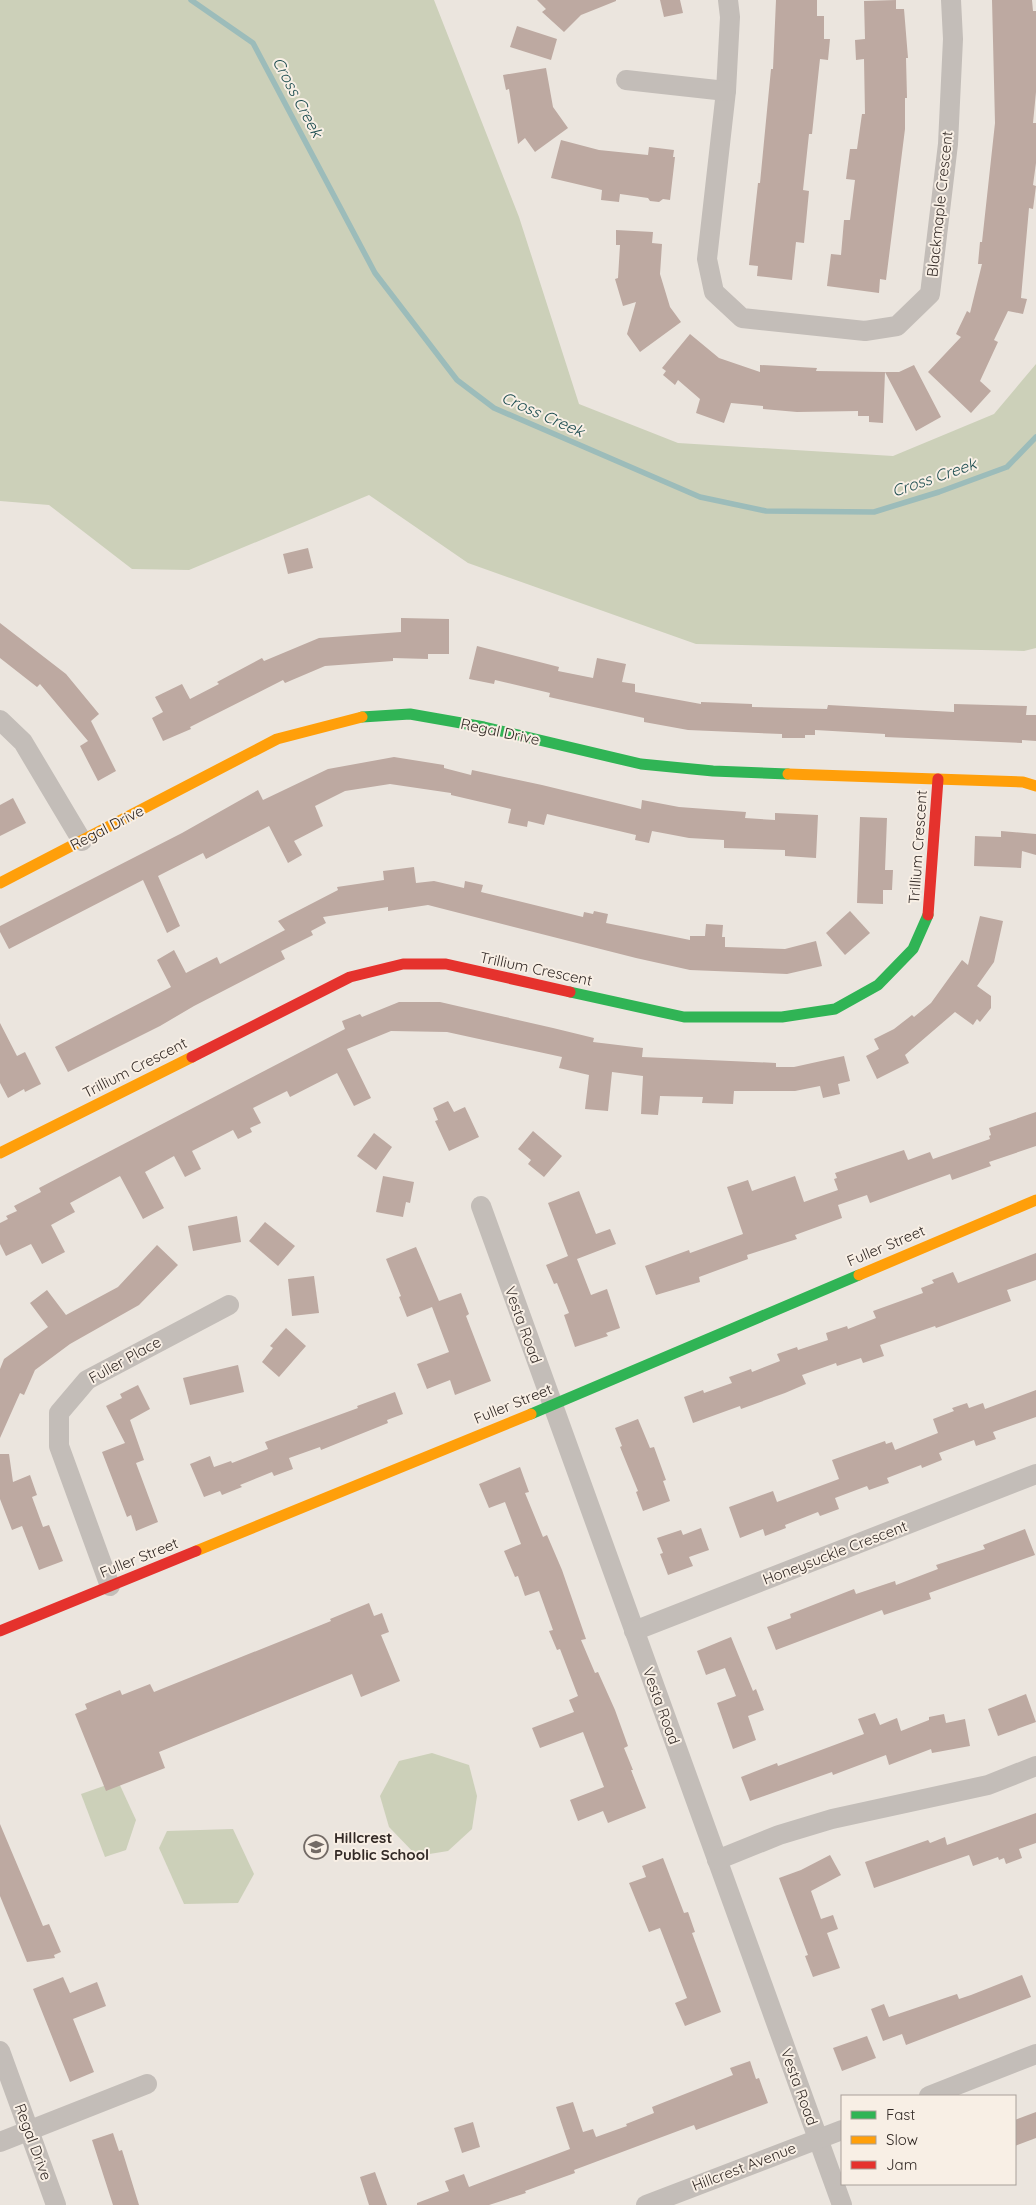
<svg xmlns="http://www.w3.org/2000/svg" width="1036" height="2205" viewBox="0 0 1036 2205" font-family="Quicksand,sans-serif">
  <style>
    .green { fill: #ccd0b9 }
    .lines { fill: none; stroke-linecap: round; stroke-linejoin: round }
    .stream { stroke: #9cbcba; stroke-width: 5.5 }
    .building { fill: #bda9a1 }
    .street { stroke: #c3bdb8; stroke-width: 20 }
    .fast { stroke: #30b455; stroke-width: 11 }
    .slow { stroke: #ff9f0a; stroke-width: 11 }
    .jam { stroke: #e5322d; stroke-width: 11 }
    .labels { text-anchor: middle; stroke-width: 4; stroke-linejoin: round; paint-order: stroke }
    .street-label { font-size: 15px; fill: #332a26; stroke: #f8efe5 }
    .poi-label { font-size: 15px; font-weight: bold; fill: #332a26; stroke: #f8efe5; text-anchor: start }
    .water-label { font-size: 16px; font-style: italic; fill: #1f4f52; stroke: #f8efe5 }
  </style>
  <rect width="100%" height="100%" fill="#ebe5de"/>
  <g class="green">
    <polygon points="0,0 434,0 519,217 579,404 678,443 893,456 994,414 1036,364 1036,648 1024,651 696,644 468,563 369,495 189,570 132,569 49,505 0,501"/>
    <polygon points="432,1753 469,1765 477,1796 472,1829 448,1851 417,1856 389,1827 380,1796 399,1761"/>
    <polygon points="118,1781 136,1820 126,1850 105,1857 81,1794"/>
    <polygon points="233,1829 254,1874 238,1903 184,1904 159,1848 167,1831"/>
  </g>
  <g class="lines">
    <polyline class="stream" points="191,0 253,43 375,273 457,380 494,408 700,497 766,511 874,512 939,492 1007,467 1036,437"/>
  </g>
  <g class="building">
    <polygon points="537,0 616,0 616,1 581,15 564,32 542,12 546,9"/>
    <polygon points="660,0 680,0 683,13 664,17"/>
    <polygon points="776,0 817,0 817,16 824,16 824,39 830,39 828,60 820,59 819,68 812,134 809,134 803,190 809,191 804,243 796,242 792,280 757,276 758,266 749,265 758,183 760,183 771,69 773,69"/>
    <polygon points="896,0 896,9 904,9 908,58 906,58 907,98 905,98 905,129 886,280 880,279 879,293 827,286 831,254 841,255 844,220 850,220 855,180 846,179 850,149 857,149 862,114 865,114 864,59 856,60 855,40 865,39 864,1"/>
    <polygon points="992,0 1032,0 1033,11 1036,11 1036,92 1033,123 1036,123 1036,163 1033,185 1036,186 1033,209 1029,208 1021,298 1027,299 1023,314 1008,311 994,340 998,342 980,381 991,391 971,413 928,372 961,337 956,334 967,311 970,313 982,264 978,264 980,242 982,242 995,123"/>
    <polygon points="517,26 557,39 551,60 510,47"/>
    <polygon points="546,68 553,107 568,128 535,152 525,138 518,144 509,89 506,90 503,75"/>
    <polygon points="561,140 599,150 648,155 649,147 674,150 673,157 675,157 670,200 663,199 659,202 650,201 648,198 620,194 619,202 601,200 602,190 551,178"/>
    <polygon points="616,230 653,232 652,243 662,244 660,274 670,307 681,322 640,352 627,334 636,302 623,306 615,279 618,278 620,245 616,245"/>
    <polygon points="690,334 719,358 760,372 760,365 817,368 816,371 885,372 883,423 869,422 869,416 858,416 858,411 797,412 763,409 763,406 731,403 724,423 696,413 700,399 678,380 675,385 663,375 666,371 662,368"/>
    <polygon points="914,365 941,417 916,431 885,372 899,372"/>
    <polygon points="308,548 313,568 288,574 283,554"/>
    <polygon points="401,618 449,619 449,654 428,654 428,659 393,658 393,661 325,666 285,683 283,680 190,727 191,729 163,741 152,718 163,712 155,697 182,684 190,699 219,684 217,682 262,658 264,661 319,638 401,632"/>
    <polygon points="0,623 66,674 99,714 91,721 116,771 98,781 80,746 88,741 40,684 37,687 0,658"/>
    <polygon points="477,646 559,667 558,671 593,678 597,658 626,664 622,682 635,684 635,692 701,704 701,702 752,704 752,707 827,709 828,705 954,712 954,704 1027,706 1026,715 1036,715 1036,741 1022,740 1022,743 885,737 885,734 815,730 815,735 805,735 805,738 782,738 782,734 688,730 644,722 644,718 580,704 549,697 550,693 495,680 494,684 469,679"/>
    <polygon points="394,757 444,765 444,768 471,775 472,770 542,785 641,809 642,800 679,807 746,812 745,818 775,820 775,813 818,815 816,858 785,856 785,850 724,848 724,840 689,838 652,831 649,843 635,840 636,835 547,814 544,825 528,821 527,827 508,823 511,809 451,795 451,793 390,784 345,791 315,806 323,826 294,841 302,855 288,863 269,826 206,859 203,853 158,876 180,926 167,933 143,880 9,949 0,932 0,926 182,833 258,790 263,800 328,769"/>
    <polygon points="13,798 26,823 0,836 0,805"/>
    <polygon points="860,817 887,818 885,870 893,870 892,890 883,890 883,904 857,903"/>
    <polygon points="1001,831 1036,834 1036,855 1022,851 1021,868 974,866 975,836 1001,837"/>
    <polygon points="414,867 416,883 434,881 464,888 465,881 483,885 481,892 583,917 584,912 593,914 594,911 608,914 606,923 690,940 690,936 705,936 706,924 723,925 722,937 725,937 725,947 785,949 816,941 822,966 787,974 690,970 636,958 428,905 388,911 388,907 323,917 326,923 311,931 313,935 281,951 285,959 194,1006 160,1026 68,1072 55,1047 171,987 157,960 174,950 186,973 217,957 220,964 285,930 278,921 338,890 337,887 384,880 383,871"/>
    <polygon points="850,911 870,933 845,955 826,933"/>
    <polygon points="980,916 1003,921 994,962 977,986 991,996 991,1008 980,1022 977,1019 973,1025 955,1012 905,1055 909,1063 877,1079 866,1056 879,1049 874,1039 894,1029 912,1015 914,1017 931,1003 962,960 968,965"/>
    <polygon points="399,1002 440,1002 553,1028 594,1038 593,1042 643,1048 642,1057 776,1063 776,1067 794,1067 844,1056 850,1081 838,1084 840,1094 823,1098 820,1086 795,1091 734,1091 733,1104 702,1103 703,1097 660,1096 658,1115 641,1114 643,1076 612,1072 608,1111 585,1109 589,1075 559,1068 562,1057 447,1032 391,1031 347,1049 371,1098 354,1106 337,1073 290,1097 287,1091 253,1108 261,1123 250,1128 252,1132 238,1139 233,1130 192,1151 201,1169 185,1177 174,1156 145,1172 164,1208 143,1219 120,1176 70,1203 75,1212 51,1225 65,1252 42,1264 31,1244 6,1256 0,1244 0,1223 8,1219 6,1216 17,1211 14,1206 41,1192 39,1188 345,1029 342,1021 360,1014 362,1017"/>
    <polygon points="0,1023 17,1056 25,1052 41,1084 25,1092 24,1089 8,1098 0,1083"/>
    <polygon points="448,1101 454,1112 465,1107 479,1137 449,1151 435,1121 438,1120 433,1108"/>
    <polygon points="1036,1112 1036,1146 989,1162 991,1166 952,1180 950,1174 870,1203 867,1195 838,1205 842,1218 795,1235 797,1239 747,1255 748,1259 699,1277 700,1282 656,1295 645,1266 689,1250 690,1253 743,1234 727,1187 748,1180 752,1191 795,1176 804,1202 838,1190 834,1179 837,1178 835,1173 904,1150 908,1160 930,1152 933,1159 990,1139 989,1136 991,1135 989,1128"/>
    <polygon points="533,1131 562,1156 544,1177 528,1164 531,1160 518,1149"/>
    <polygon points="374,1133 392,1147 376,1170 357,1156"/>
    <polygon points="383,1176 414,1182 410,1203 406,1202 403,1217 376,1212"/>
    <polygon points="579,1191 596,1234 610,1229 616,1244 577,1259 591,1295 607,1289 620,1328 606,1333 608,1336 575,1347 564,1315 569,1313 557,1283 554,1284 546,1265 568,1256 548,1203"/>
    <polygon points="237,1216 241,1242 193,1251 188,1226"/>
    <polygon points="265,1222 295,1246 278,1266 249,1241"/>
    <polygon points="157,1245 178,1265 139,1305 70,1344 35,1370 24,1395 20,1393 0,1438 0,1369 4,1359 48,1327 30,1303 47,1290 66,1315 118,1287"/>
    <polygon points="416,1247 439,1301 461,1293 469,1314 466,1316 491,1381 455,1395 450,1380 427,1389 417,1364 449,1352 432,1307 407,1317 399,1297 401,1296 386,1259"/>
    <polygon points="1036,1253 1036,1280 1007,1290 1011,1301 936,1328 935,1326 880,1345 884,1356 863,1363 861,1358 837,1366 836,1363 802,1375 806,1384 785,1393 741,1409 740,1406 693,1423 684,1397 703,1390 704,1393 732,1383 729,1377 751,1369 752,1372 780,1361 777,1354 797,1347 798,1350 828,1340 826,1333 847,1326 848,1329 876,1318 873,1311 923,1293 921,1288 934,1283 932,1280 953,1272 958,1283"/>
    <polygon points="314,1276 319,1313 292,1316 288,1279"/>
    <polygon points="286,1328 306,1346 279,1377 262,1362 273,1348 270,1346"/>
    <polygon points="238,1365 244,1392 190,1405 183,1378"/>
    <polygon points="138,1385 150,1409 130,1420 144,1460 136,1463 158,1522 136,1531 131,1515 127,1517 102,1452 125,1443 106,1406 122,1398 120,1394"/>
    <polygon points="1036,1390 1036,1417 993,1432 996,1439 976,1446 974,1440 939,1453 942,1460 922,1468 921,1465 887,1478 889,1483 869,1490 867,1486 835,1498 839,1509 820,1516 818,1512 785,1525 786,1528 765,1536 763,1529 740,1538 729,1507 773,1491 777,1502 839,1479 832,1460 885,1441 886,1444 892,1442 895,1450 938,1433 933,1419 954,1411 952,1408 967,1403 969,1408 983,1403 985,1409"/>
    <polygon points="395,1392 403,1414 387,1420 388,1423 321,1450 320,1447 289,1458 293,1469 274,1476 272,1472 240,1485 242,1487 222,1495 220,1491 204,1497 190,1464 210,1456 214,1467 231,1461 232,1463 268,1449 265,1442 358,1408 357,1406"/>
    <polygon points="638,1419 650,1448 654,1447 666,1480 663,1481 670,1501 643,1511 636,1492 638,1491 620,1447 622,1446 615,1428"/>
    <polygon points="0,1454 9,1454 13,1482 30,1475 37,1495 32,1497 43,1527 49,1525 63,1561 39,1570 22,1526 12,1530 0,1499"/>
    <polygon points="520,1467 529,1492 525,1493 543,1537 547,1535 562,1570 586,1639 581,1640 595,1673 598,1672 615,1710 628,1746 624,1748 633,1770 631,1770 646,1808 608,1823 603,1811 578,1821 570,1800 604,1787 583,1732 540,1748 532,1728 574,1712 569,1700 578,1696 560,1649 557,1650 549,1631 553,1630 539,1591 525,1596 518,1576 515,1577 504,1551 521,1544 505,1502 489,1508 479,1484"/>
    <polygon points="701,1528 709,1550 689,1557 693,1566 668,1575 660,1554 663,1553 657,1538 681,1530 683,1535"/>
    <polygon points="1025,1529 1035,1555 929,1593 931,1599 884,1615 882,1610 776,1650 767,1627 791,1618 790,1614 854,1589 856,1594 895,1581 896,1585 938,1569 936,1565 985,1549 983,1545"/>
    <polygon points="369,1603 374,1616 382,1613 389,1632 381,1635 400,1681 361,1697 352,1674 159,1752 165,1768 106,1791 75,1714 87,1709 85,1704 120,1690 122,1695 150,1684 154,1692 331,1621 330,1619"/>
    <polygon points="731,1637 753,1691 756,1689 764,1710 748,1716 756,1740 733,1749 717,1703 736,1696 725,1668 706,1675 697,1651"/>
    <polygon points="1026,1694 1036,1722 998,1736 988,1709"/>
    <polygon points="875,1713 880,1725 897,1718 901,1731 929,1720 929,1717 944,1714 946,1723 965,1719 970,1746 932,1753 931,1749 889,1765 886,1755 833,1775 832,1772 750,1801 741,1777 777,1763 778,1766 864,1734 858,1719"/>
    <polygon points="1036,1813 1036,1843 1019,1849 1022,1858 1006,1864 1004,1858 999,1860 998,1857 973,1866 969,1855 874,1888 865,1862 928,1840 930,1843 945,1837 947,1845"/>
    <polygon points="0,1824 43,1926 49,1924 61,1952 54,1955 55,1958 27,1962 0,1896"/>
    <polygon points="830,1855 841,1875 811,1891 821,1919 833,1915 838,1929 827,1933 840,1968 813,1977 805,1956 808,1955 779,1878 801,1870"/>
    <polygon points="663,1858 684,1913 688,1912 695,1932 692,1933 721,2012 685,2026 675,2003 687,1998 660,1928 649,1932 629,1883 646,1877 642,1866"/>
    <polygon points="1022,1975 1031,1997 906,2045 902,2034 883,2041 871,2009 884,2004 889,2017 957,1994 959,1999 971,1995"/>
    <polygon points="63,1977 70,1993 97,1982 106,2006 73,2019 94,2072 70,2082 33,1989"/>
    <polygon points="867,2036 876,2058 842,2071 833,2048"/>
    <polygon points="750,2061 756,2079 759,2078 768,2103 696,2130 694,2125 574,2170 575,2173 525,2191 526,2193 489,2205 417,2205 417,2203 449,2191 445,2181 464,2174 469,2187 570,2149 556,2107 573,2102 583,2132 593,2129 596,2137 627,2126 626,2124 654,2113 652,2107 733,2075 730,2068"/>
    <polygon points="1036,2112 1036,2138 1015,2146 1015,2120"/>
    <polygon points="473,2122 480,2147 462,2153 454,2128"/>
    <polygon points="113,2133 119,2151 122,2150 139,2205 113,2205 92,2140"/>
    <polygon points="375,2172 387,2205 369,2205 360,2177"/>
  </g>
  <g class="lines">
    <g class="street">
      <polyline points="728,0 730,17 726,91 707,259 714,292 742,318 865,331 897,326 930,294 948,144 953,39 951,0"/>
      <polyline points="626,80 726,91"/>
      <polyline points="0,720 23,742 82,841"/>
      <polyline points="481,1206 842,2205"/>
      <polyline points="110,1586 59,1446 59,1413 87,1380 229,1305"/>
      <polyline points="634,1631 1036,1474"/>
      <polyline points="717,1860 779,1835 832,1819 988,1785 1036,1766"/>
      <polyline points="0,2051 56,2205"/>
      <polyline points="929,2096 1036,2054"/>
      <polyline points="0,2142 147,2084"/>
      <polyline points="646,2205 842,2130"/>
    </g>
    <g class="fast">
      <polyline points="362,717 410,714 484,727 641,764 713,771 788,774"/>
      <polyline points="570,992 684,1017 782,1017 835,1009 878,985 913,949 928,915"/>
      <polyline points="531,1414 859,1275"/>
    </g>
    <g class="slow">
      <polyline points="788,774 1023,782 1036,786"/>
      <polyline points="0,883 277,739 362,717"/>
      <polyline points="0,1153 192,1057"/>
      <polyline points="859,1275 1036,1200"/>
      <polyline points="196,1551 531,1414"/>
    </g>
    <g class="jam">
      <polyline points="928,915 938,779"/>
      <polyline points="192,1057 350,977 403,964 446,964 570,992"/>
      <polyline points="0,1631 196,1551"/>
    </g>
  </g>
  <defs>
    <g id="school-ring" transform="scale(1.25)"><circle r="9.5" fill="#f8efe5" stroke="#736b66" stroke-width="1.5"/><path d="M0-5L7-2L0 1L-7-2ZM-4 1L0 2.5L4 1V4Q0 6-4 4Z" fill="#736b66"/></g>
  </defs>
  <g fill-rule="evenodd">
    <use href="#school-ring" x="316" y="1847"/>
  </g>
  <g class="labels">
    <g class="street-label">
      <text transform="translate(940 204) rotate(-84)" y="5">Blackmaple Crescent</text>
      <text transform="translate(500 732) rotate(12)" y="5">Regal Drive</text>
      <text transform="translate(107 828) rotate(-27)" y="5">Regal Drive</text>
      <text transform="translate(918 847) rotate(-86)" y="5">Trillium Crescent</text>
      <text transform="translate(536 969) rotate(12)" y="5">Trillium Crescent</text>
      <text transform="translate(135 1068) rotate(-27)" y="5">Trillium Crescent</text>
      <text transform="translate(886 1246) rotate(-23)" y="5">Fuller Street</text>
      <text transform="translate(523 1325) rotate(70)" y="5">Vesta Road</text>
      <text transform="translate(125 1360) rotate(-29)" y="5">Fuller Place</text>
      <text transform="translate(513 1404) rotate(-22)" y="5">Fuller Street</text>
      <text transform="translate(835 1553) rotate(-21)" y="5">Honeysuckle Crescent</text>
      <text transform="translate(139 1558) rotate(-22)" y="5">Fuller Street</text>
      <text transform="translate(661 1706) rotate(70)" y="5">Vesta Road</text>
      <text transform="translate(799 2087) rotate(70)" y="5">Vesta Road</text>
      <text transform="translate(33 2142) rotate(70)" y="5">Regal Drive</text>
      <text transform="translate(744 2167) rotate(-21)" y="5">Hillcrest Avenue</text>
    </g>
    <g class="poi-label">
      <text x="334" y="1843">Hillcrest<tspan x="334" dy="17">Public School</tspan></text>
    </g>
    <g class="water-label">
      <text transform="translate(298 97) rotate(62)" y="6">Cross Creek</text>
      <text transform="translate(543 414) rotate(24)" y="6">Cross Creek</text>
      <text transform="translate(934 477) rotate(-19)" y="6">Cross Creek</text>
    </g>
  </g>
  <rect x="841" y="2095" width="175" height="90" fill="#f8efe5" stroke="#a9a099"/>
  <rect x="851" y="2111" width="25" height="8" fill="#30b455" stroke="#a9a099"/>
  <text x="886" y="2120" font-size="15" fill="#332a26">Fast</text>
  <rect x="851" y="2136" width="25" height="8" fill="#ff9f0a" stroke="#a9a099"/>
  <text x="886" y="2145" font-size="15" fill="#332a26">Slow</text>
  <rect x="851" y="2161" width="25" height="8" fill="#e5322d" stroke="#a9a099"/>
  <text x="886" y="2170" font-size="15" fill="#332a26">Jam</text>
</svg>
